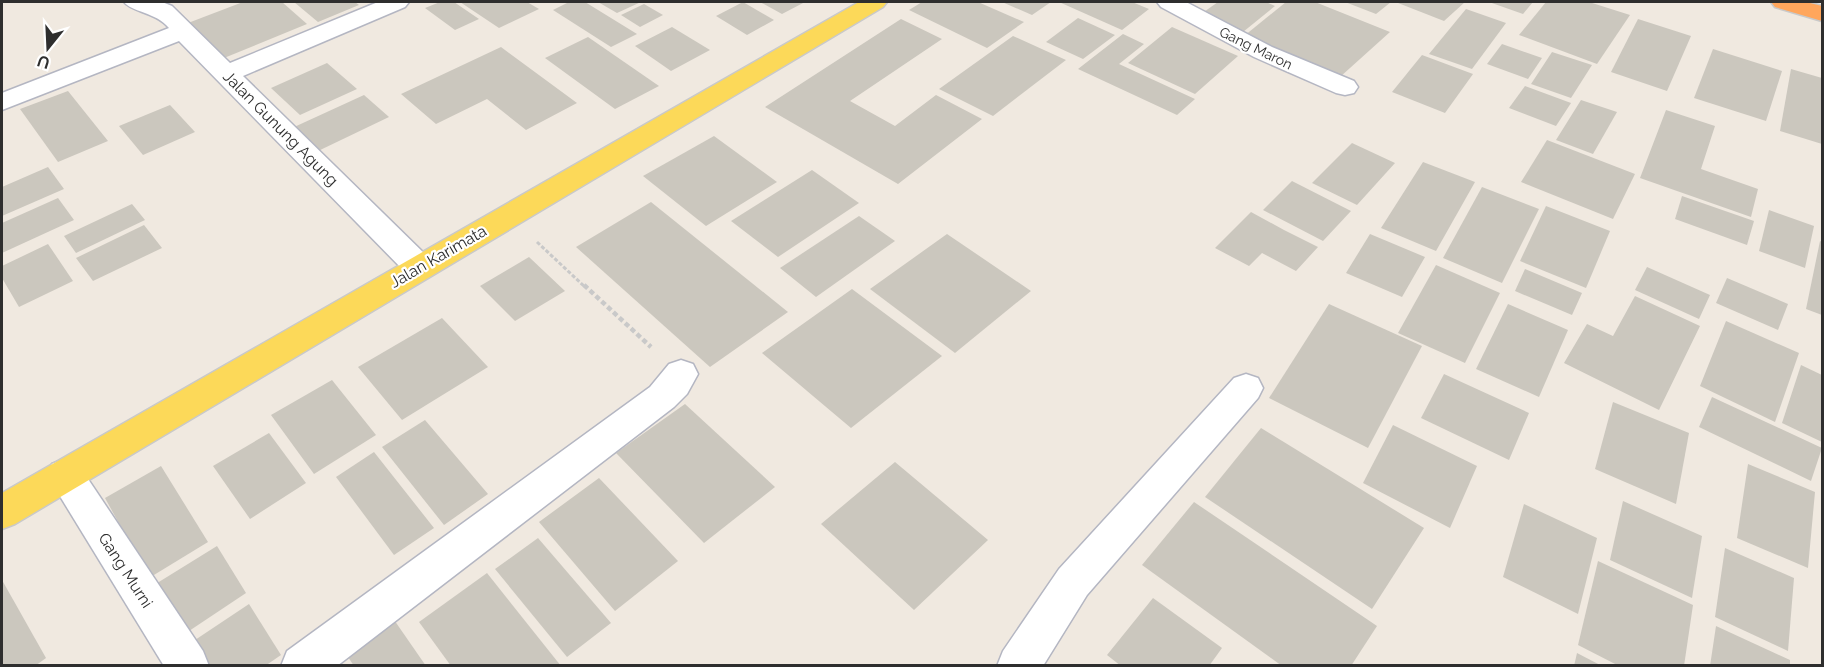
<svg xmlns="http://www.w3.org/2000/svg" width="1824" height="667" viewBox="0 0 1824 667" font-family="Raleway,sans-serif">
  <style>
    .building { fill: #cbc7be }
    .lines { fill: none; stroke-linecap: round; stroke-linejoin: round }
    .minor-casing { stroke: #b4b6c2; stroke-width: 3 }
    .major-casing { stroke: #c9c9c9; stroke-width: 3 }
    .highway-casing { stroke: #c9c9c9; stroke-width: 3 }
    .path-far1 { stroke: #c9c9c9; stroke-width: 3; stroke-dasharray: 4 2; stroke-linecap: butt }
    .path { stroke: #c9c9c9; stroke-width: 4.5; stroke-dasharray: 5 3; stroke-linecap: butt }
    .minor { fill: #fff; fill-rule: evenodd }
    .major { fill: #fcd959; fill-rule: evenodd }
    .highway { fill: #ffa65c; fill-rule: evenodd }
    .labels { text-anchor: middle; stroke-width: 4.5; stroke-linejoin: round; paint-order: stroke }
    .far-street-label { font-size: 14px; fill: #2e2e2e; stroke: #fff }
    .street-label { font-size: 16px; fill: #2e2e2e; stroke: #fff }
  </style>
  <rect width="100%" height="100%" fill="#f0e9e0"/>
  <g class="building">
    <polygon points="243,2 282,2 307,24 224,58 188,23"/>
    <polygon points="294,2 355,2 359,5 318,22"/>
    <polygon points="440,2 454,2 479,19 455,30 425,8"/>
    <polygon points="460,2 527,2 539,9 499,28"/>
    <polygon points="569,2 585,2 637,34 611,47 553,10"/>
    <polygon points="598,2 641,2 617,13"/>
    <polygon points="743,2 774,20 747,35 716,16"/>
    <polygon points="760,2 805,2 782,14"/>
    <polygon points="922,2 978,2 1024,22 987,48 909,10"/>
    <polygon points="1002,2 1051,2 1032,15"/>
    <polygon points="1059,2 1132,2 1149,9 1122,30"/>
    <polygon points="1218,2 1266,2 1275,6 1243,32 1201,14"/>
    <polygon points="1286,2 1315,2 1390,32 1340,77 1244,36"/>
    <polygon points="1345,2 1391,2 1376,14"/>
    <polygon points="1400,2 1465,2 1444,21 1398,3"/>
    <polygon points="1489,2 1533,2 1523,14"/>
    <polygon points="1546,2 1589,2 1630,15 1597,64 1519,35"/>
    <polygon points="644,4 663,15 640,27 621,15"/>
    <polygon points="1466,9 1506,23 1472,69 1429,54"/>
    <polygon points="1078,18 1115,35 1083,59 1046,42"/>
    <polygon points="901,19 942,39 850,101 895,126 936,95 982,119 898,184 765,107"/>
    <polygon points="1638,19 1691,36 1667,91 1611,72"/>
    <polygon points="672,27 710,50 671,71 635,46"/>
    <polygon points="1172,27 1238,56 1195,94 1128,63"/>
    <polygon points="1123,34 1144,44 1119,64 1195,99 1177,115 1078,69"/>
    <polygon points="1013,36 1066,60 993,116 939,89"/>
    <polygon points="588,37 659,86 615,109 545,58"/>
    <polygon points="1502,44 1542,58 1528,79 1487,64"/>
    <polygon points="501,47 577,103 526,130 487,99 436,124 401,94"/>
    <polygon points="1713,49 1782,71 1766,121 1694,98"/>
    <polygon points="1552,52 1592,65 1571,98 1531,84"/>
    <polygon points="1422,55 1473,74 1445,113 1392,92"/>
    <polygon points="327,63 357,89 300,115 271,88"/>
    <polygon points="1791,69 1822,78 1822,144 1780,131"/>
    <polygon points="1525,86 1571,103 1556,126 1509,108"/>
    <polygon points="68,91 108,141 58,162 20,109"/>
    <polygon points="364,95 389,117 316,152 292,128"/>
    <polygon points="1581,100 1617,112 1593,154 1556,140"/>
    <polygon points="170,105 195,132 143,155 119,126"/>
    <polygon points="1666,110 1715,126 1701,169 1758,189 1751,217 1640,178"/>
    <polygon points="714,136 777,182 706,226 643,176"/>
    <polygon points="1547,140 1635,174 1613,219 1521,182"/>
    <polygon points="1352,143 1395,163 1357,205 1312,183"/>
    <polygon points="1423,162 1475,182 1436,251 1381,228"/>
    <polygon points="48,167 64,189 2,216 2,187"/>
    <polygon points="812,170 859,203 778,257 731,221"/>
    <polygon points="1292,181 1351,211 1323,241 1263,210"/>
    <polygon points="1482,187 1539,209 1502,283 1443,258"/>
    <polygon points="1682,196 1754,221 1747,245 1675,219"/>
    <polygon points="58,198 74,220 2,253 2,223"/>
    <polygon points="651,202 788,312 710,367 576,247"/>
    <polygon points="132,204 145,220 76,253 64,236"/>
    <polygon points="1546,206 1610,231 1586,288 1520,261"/>
    <polygon points="1769,210 1814,226 1805,268 1759,251"/>
    <polygon points="1251,212 1284,230 1318,247 1296,271 1262,253 1249,266 1215,248"/>
    <polygon points="859,216 895,241 816,297 780,268"/>
    <polygon points="144,225 162,248 93,281 76,258"/>
    <polygon points="947,234 1031,291 955,353 870,289"/>
    <polygon points="1370,234 1425,257 1402,297 1346,273"/>
    <polygon points="1820,241 1822,242 1822,315 1806,309"/>
    <polygon points="48,244 73,281 19,307 2,278 2,266"/>
    <polygon points="529,257 565,291 515,321 480,286"/>
    <polygon points="1436,265 1500,293 1465,363 1398,333"/>
    <polygon points="1647,267 1710,295 1699,319 1635,290"/>
    <polygon points="1525,269 1582,293 1572,315 1515,291"/>
    <polygon points="1727,278 1788,304 1778,330 1716,303"/>
    <polygon points="852,289 942,356 851,428 762,353"/>
    <polygon points="1635,296 1700,326 1659,410 1564,363 1587,324 1613,336"/>
    <polygon points="1329,304 1422,346 1368,448 1269,398"/>
    <polygon points="1508,304 1568,330 1539,397 1476,369"/>
    <polygon points="442,318 488,367 402,420 358,367"/>
    <polygon points="1726,321 1799,353 1775,422 1700,386"/>
    <polygon points="1801,365 1822,375 1822,442 1782,423"/>
    <polygon points="1444,374 1529,413 1509,460 1421,418"/>
    <polygon points="332,380 376,435 314,474 271,415"/>
    <polygon points="1712,397 1822,448 1811,481 1699,427"/>
    <polygon points="1613,402 1689,433 1676,504 1595,469"/>
    <polygon points="685,404 775,487 704,543 616,453"/>
    <polygon points="425,420 488,494 444,525 382,447"/>
    <polygon points="1393,425 1477,466 1450,528 1363,483"/>
    <polygon points="1261,428 1424,528 1372,609 1205,497"/>
    <polygon points="269,433 306,483 250,519 213,466"/>
    <polygon points="374,452 434,528 394,555 336,477"/>
    <polygon points="895,462 988,540 914,610 821,524"/>
    <polygon points="1748,464 1815,492 1808,568 1737,538"/>
    <polygon points="161,466 208,542 149,578 105,498"/>
    <polygon points="599,478 678,561 615,611 539,522"/>
    <polygon points="1623,501 1702,536 1692,598 1610,560"/>
    <polygon points="1194,502 1377,626 1351,666 1282,666 1142,565"/>
    <polygon points="1524,504 1597,538 1578,614 1503,577"/>
    <polygon points="538,538 611,623 567,657 495,569"/>
    <polygon points="217,546 246,593 183,635 154,585"/>
    <polygon points="1725,548 1794,578 1788,651 1715,617"/>
    <polygon points="1598,561 1693,605 1684,666 1619,666 1578,645"/>
    <polygon points="487,573 561,666 451,666 419,622"/>
    <polygon points="2,580 46,658 35,666 2,666"/>
    <polygon points="1153,598 1222,648 1209,666 1121,666 1107,655"/>
    <polygon points="249,604 281,655 265,666 206,666 192,642"/>
    <polygon points="390,614 426,666 354,666 342,648"/>
    <polygon points="1716,626 1790,660 1790,666 1710,666"/>
    <polygon points="1577,653 1602,666 1574,666"/>
  </g>
  <g class="lines">
    <g class="minor-casing">
      <g id="minor">
        <path d="M124,2H162L172,6L230,63L378,2H409L405,7L243,76L430,259L435,267L430,275L419,278L408,275L179,41L2,110V93L169,28C156,12 131,12 124,2Z"/>
        <polygon points="1157,2 1186,2 1272,47 1354,81 1358,87 1354,93 1345,95 1336,93 1254,57 1161,7"/>
        <polygon points="681,360 693,364 698,374 687,394 674,407 337,666 281,666 287,651 650,387 669,364"/>
        <polygon points="1246,374 1258,378 1263,388 1258,398 1087,595 1043,666 997,666 1003,651 1059,569 1234,378"/>
        <polygon points="65,459 78,464 203,651 209,666 164,666 47,475 52,464"/>
      </g>
    </g>
    <g class="major-casing">
      <polygon id="major" points="859,2 887,2 883,7 15,524 2,529 2,493"/>
    </g>
    <g class="highway-casing">
      <polygon id="highway" points="1771,2 1806,2 1822,6 1822,21 1775,7"/>
    </g>
    <polyline class="path-far1" points="537,242 585,287"/>
    <polyline class="path" points="584,285 651,347"/>
    <use href="#minor" class="minor"/>
    <use href="#major" class="major"/>
    <use href="#highway" class="highway"/>
  </g>
  <g class="labels">
    <g class="far-street-label">
      <text transform="translate(1256 48) rotate(26)" y="5">Gang Maron</text>
    </g>
    <g class="street-label">
      <text transform="translate(281 128) rotate(45)" y="6">Jalan Gunung Agung</text>
      <text transform="translate(438 256) rotate(-30)" y="6">Jalan Karimata</text>
      <text transform="translate(126 570) rotate(57)" y="6">Gang Murni</text>
    </g>
  </g>
  <rect width="1824" height="667" fill="none" stroke="#2e2e2e" stroke-width="6"/>
  <g transform="translate(48 48) rotate(198)" stroke="#ffffff" stroke-width="4.5" paint-order="stroke">
  <path d="M0-4.5L10 22L0 15L-10 22Z" fill="#2e2e2e"/>
  <text y="-9" font-size="16" font-weight="bold" text-anchor="middle" fill="#2e2e2e">U</text>
  </g>
</svg>
